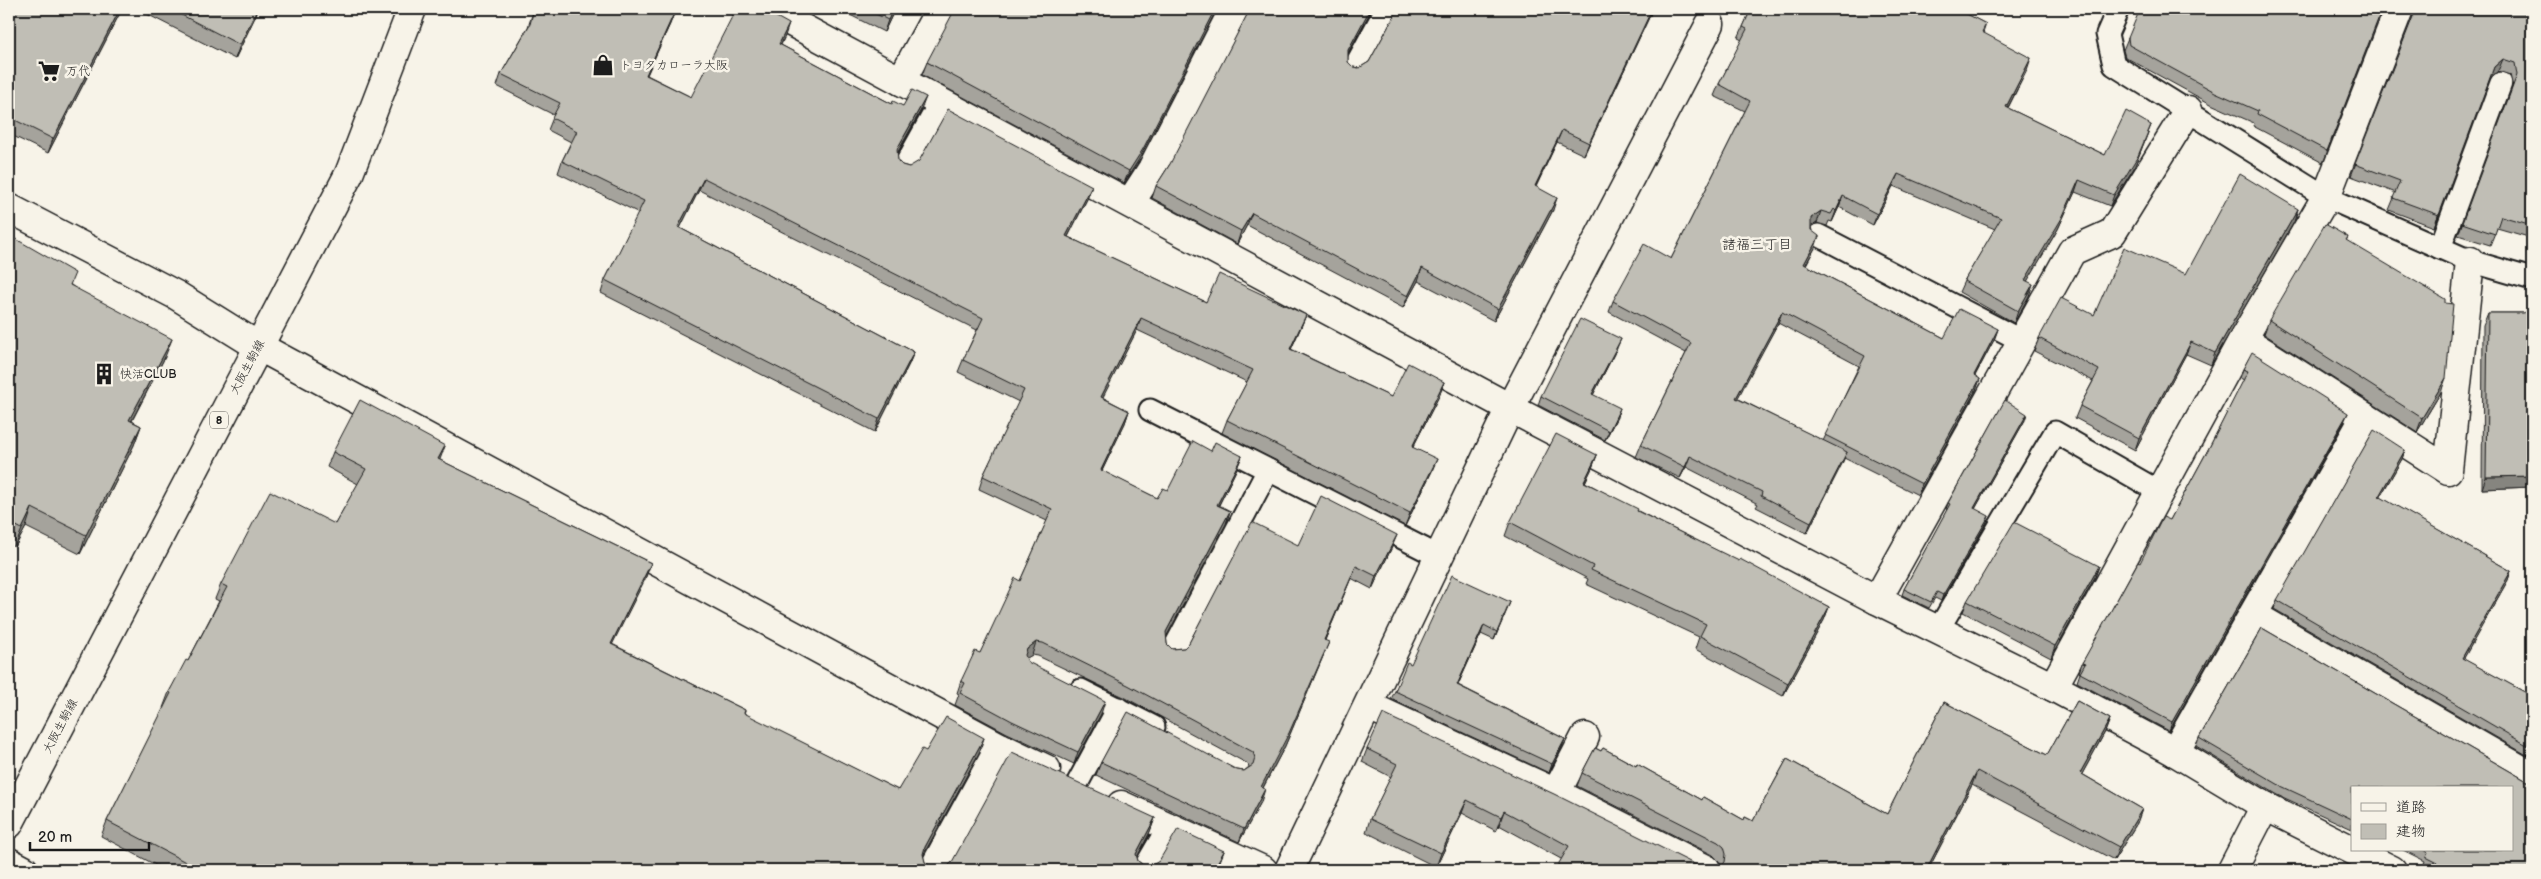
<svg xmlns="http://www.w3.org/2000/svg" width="2541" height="879" viewBox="0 0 2541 879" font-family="'Balsamiq Sans','Klee One',sans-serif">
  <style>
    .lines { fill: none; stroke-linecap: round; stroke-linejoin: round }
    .lane-casing { stroke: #1c1c1c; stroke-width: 25 }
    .street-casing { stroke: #1c1c1c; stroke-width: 31 }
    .primary-casing { stroke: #1c1c1c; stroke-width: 31 }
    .lane { stroke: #f7f3e8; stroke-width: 21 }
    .street { stroke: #f7f3e8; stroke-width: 28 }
    .primary { stroke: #f7f3e8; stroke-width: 28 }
    .wall { fill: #a5a39c; stroke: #1c1c1c; fill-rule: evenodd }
    .shaded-wall { fill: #86857f; stroke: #1c1c1c }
    .building { fill: #c0beb5; stroke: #1c1c1c }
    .labels { text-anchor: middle; stroke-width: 5; stroke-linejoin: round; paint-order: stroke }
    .shield { fill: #f7f3e8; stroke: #5e5c59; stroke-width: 1 }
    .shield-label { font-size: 11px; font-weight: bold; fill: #1c1c1c }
    .poi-label { font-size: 12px; fill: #1c1c1c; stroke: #f7f3e8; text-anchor: start }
    .street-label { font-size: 12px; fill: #1c1c1c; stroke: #f7f3e8 }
    .neighbourhood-label { font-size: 14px; fill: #1c1c1c; stroke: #f7f3e8 }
  </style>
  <rect width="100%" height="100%" fill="#f7f3e8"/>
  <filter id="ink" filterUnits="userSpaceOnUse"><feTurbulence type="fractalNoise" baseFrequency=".02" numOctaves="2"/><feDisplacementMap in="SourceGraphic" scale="10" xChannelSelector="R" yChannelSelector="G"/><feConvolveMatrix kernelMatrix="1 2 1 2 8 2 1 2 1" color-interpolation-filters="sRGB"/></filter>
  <g filter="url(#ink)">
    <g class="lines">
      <g class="lane-casing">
        <g id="lane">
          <polyline points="2118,9 2107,34 2114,65 2326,197 2470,261 2532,279"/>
          <polyline points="1354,68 1386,9"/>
          <polyline points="904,167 940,102"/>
          <polyline points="1818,235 2022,341"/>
          <polyline points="2440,248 2501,83"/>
          <polyline points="1150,410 1438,556"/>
          <polyline points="1938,630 2055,432 2160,492"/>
          <polyline points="1173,650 1268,470"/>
          <polyline points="1081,690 1154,727"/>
          <polyline points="1077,784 1118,708"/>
          <polyline points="1143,870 1168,827"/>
        </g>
      </g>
      <g class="street-casing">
        <g id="street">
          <polyline points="767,9 1510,408 1877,600 2053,687 2175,752 2265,806 2392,870"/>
          <polyline points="901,81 940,9"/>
          <polyline points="1130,203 1152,169 1234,9"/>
          <polyline points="9,208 176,295 258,346 1000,747 1046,769"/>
          <polyline points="2243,339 2448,470 2470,261"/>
          <polyline points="1877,600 2072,251 2112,233 2188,110"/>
          <polyline points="2253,615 2532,776"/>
          <polyline points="2053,687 2243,339 2326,197 2399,9"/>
          <polyline points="1369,706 1556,793 1706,869"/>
          <polyline points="2175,752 2365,417"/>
          <polyline points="1556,793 1585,737"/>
          <polyline points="1121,805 1263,870"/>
          <polyline points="9,862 24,870"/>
          <polyline points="933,870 1000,747"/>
          <polyline points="1289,870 1510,408 1710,24"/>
          <polyline points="2232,870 2265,806"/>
        </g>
      </g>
      <g class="primary-casing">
        <polyline id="primary" points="9,824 349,174 412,9"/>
      </g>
      <use href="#lane" class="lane"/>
      <use href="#street" class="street"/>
      <use href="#primary" class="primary"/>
    </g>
    <g class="wall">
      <polygon points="9,9 122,9 48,153 9,134"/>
      <polygon points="137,9 258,9 255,17 235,59"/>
      <polygon points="534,9 670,9 675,11 670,24 647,75 691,97 785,36 781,45 892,104 921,110 897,153 898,161 902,165 909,167 1092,186 1087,199 1068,237 1206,302 1306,315 1301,327 1291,349 1391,397 1444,382 1440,394 1413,447 1432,471 1405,526 1222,433 1227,420 1247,382 1137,330 1102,397 1129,411 1125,423 1102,471 1157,498 1168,490 1211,451 1242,456 1237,468 1219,505 1230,511 1226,524 1166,636 1167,644 1172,649 1184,648 1298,545 1392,547 1372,589 1351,578 1325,640 1324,654 1285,746 1263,788 1261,802 1239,842 1096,775 1101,762 1237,770 1244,771 1249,767 1248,764 1124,697 1038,656 1032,655 1026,658 1028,662 1101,714 1074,764 1007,733 955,705 959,694 957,693 961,681 980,653 1020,581 1047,521 979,489 983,476 1019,402 958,372 963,360 977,330 699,190 680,228 914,352 909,364 875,432 601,293 605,280 639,213 558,173 562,161 571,142 548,130 554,115 497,86 501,74 528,27"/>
      <polygon points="838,9 895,9 884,32"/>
      <polygon points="1397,9 1653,9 1584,155 1557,142 1536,187 1553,210 1494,321 1418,281 1403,308 1247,225 1237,244 1152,198 1156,186 1170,164 1348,54 1348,62 1353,67 1359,68 1369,62 1397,11"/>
      <path d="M1751,9H1966L1964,13L1986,24L1983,33L2027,70L2008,108L2105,155L2151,125L2134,168L2110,206L2075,192L2058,229L2027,281L2029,296L2014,323L1959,292L1964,281L1995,229L1893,186L1873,225L1839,207L1832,222L1829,221L1827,226L1817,223L1811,226L1815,248L1806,265L1944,338L1998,329L1994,340L1975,376L1980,379L1976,390L1918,495L1844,458L1807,533L1756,507L1758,504L1686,467L1680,478L1636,457L1641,445L1686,353L1609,312L1613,301L1671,259L1745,111L1714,96L1719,84L1742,40L1738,38L1743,27ZM1778,323L1859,366L1823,441L1737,398Z"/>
      <polygon points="2382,9 2323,163 2253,126 2254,123 2211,104 2125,57 2123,50 2128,38"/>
      <polygon points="2414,9 2532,9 2532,238 2497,228 2490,245 2458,235 2513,87 2510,75 2498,71 2489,79 2434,227 2389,210 2396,193 2351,176 2414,14"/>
      <polygon points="927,62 1138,161 1124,183 922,75"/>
      <polygon points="2298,209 2294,222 2211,365 2186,354 2135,450 2075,418 2080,406 2093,381 2034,351 2039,338 2094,315 2186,274"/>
      <polygon points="9,235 71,285 165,357 132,421 141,426 134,445 80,554 26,527 15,547 9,544"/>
      <polygon points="2348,237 2346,241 2445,303 2441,392 2417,432 2264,334 2269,320"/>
      <polygon points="2488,313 2532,313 2532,487 2482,489 2483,325"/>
      <polygon points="1617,348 1593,395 1617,417 1605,440 1538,405 1541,396"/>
      <polygon points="2243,369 2344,422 2169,731 2077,682 2080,673 2079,672 2082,663 2170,520 2210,446 2244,380 2240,378"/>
      <polygon points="2025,420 1975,509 1987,522 1941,601 1935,598 1929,608 1902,595 1904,589 1947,510 1946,509 1948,503"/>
      <polygon points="2405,450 2402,459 2380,497 2511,571 2508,580 2463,659 2532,696 2532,758 2274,609 2277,600"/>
      <polygon points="333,452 440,460 651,563 645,579 612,644 745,710 744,714 898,790 926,751 979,753 923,855 925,862 932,868 940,870 1155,818 1149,834 1137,857 1138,861 1143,865 1149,867 1224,851 1218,866 1216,870 165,870 101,836 107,821 164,708 163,708 169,692 188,661 219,601 215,599 221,584 335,524 358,484 327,467"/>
      <polygon points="1597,455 1592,468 1585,482 1638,511 1829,607 1824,620 1783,696 1695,649 1699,637 1586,584 1588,579 1505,536 1510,522"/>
      <polygon points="2099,566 2095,577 2051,658 1963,612 1967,601"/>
      <polygon points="1510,602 1494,640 1481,634 1458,685 1565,739 1562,747 1549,773 1391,699 1395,691"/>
      <polygon points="2262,628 2527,781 2532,782 2532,870 2432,870 2423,866 2425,861 2403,850 2512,850 2512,788 2352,788 2352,829 2278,795 2196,746 2199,738"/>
      <polygon points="2077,701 2110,719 2105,732 2082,774 2142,809 2137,823 2114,860 1972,785 1928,870 1714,870 1719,869 1721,866 1719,861 1713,855 1577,786 1582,773 1595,748 1601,751 1603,748 1636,766 1637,764 1702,800 1703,797 1744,820 1745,817 1753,821 1787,759 1887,814 1944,702 2047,755"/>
      <polygon points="1367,749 1704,869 1561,859 1499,825 1496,831 1462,813 1436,867 1366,832 1370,819 1391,777 1362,762"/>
    </g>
    <g class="shaded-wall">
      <polygon points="120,9 122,9 48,153 53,139"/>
      <polygon points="257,9 258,9 255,17 235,59 240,45"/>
      <polygon points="893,9 895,9 884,32 888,20"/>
      <polygon points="1215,9 1217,9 1138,161 1124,183 1129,171"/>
      <polygon points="1370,9 1372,9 1343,62 1348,50"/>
      <polygon points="1652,9 1653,9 1584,155 1589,143"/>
      <polygon points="675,11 670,24 641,87 646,75"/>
      <polygon points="789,24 785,36 775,56 779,44"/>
      <polygon points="2031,58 2027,70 2002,119 2006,107"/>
      <polygon points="2503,59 2498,71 2489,79 2434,227 2494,67"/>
      <polygon points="926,97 921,110 893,161 897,149"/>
      <polygon points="2151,125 2134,168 2110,206 2114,195"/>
      <polygon points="1562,130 1557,142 1530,198 1535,186"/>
      <polygon points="1898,174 1893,186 1873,225 1877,214"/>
      <polygon points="704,178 699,190 674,240 678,227"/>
      <polygon points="2079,180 2075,192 2058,229 2021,292 2025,280"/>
      <polygon points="1092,186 1087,199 1062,248 1066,236"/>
      <polygon points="1843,196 1839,207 1832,222 1836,211"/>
      <polygon points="1557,198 1553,210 1494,321 1498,309"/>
      <polygon points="2298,209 2294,222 2211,365 2215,353"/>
      <polygon points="1821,211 1817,223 1807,229 1811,218"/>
      <polygon points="1252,213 1247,225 1237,244 1241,231"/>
      <polygon points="1819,236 1815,248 1800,275 1804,264"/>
      <polygon points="1422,268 1418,281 1403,308 1408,296"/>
      <polygon points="2033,284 2029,296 2014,323 2018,311"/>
      <polygon points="1782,312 1778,323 1732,409 1736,398"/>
      <polygon points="1306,315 1301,327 1286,361 1290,349"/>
      <polygon points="1141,318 1137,330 1097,409 1101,397"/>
      <polygon points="1998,329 1994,340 1969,386 1974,375"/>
      <polygon points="172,339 165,357 122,439 129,420"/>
      <polygon points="1621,339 1617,348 1589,403 1592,394"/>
      <polygon points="2191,342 2186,354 2135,450 2139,438"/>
      <polygon points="914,352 909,364 875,432 879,419"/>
      <polygon points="2446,378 2441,392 2417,432 2422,418"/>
      <polygon points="1980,379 1976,390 1918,495 1922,484"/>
      <polygon points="1444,382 1440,394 1407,459 1412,447"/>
      <polygon points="1620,408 1617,417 1605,440 1609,431"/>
      <polygon points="1129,411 1125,423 1096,483 1101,470"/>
      <polygon points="2348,413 2344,422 2169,731 2172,722"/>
      <polygon points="2027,414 2025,420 1972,514 1974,508"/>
      <polygon points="141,426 134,445 80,554 86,535"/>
      <polygon points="445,446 439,462 438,459"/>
      <polygon points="2405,450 2402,459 2376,504 2379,496"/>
      <polygon points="1847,452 1842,464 1807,533 1811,522"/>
      <polygon points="1597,455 1592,468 1579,495 1584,482"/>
      <polygon points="1242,456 1237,468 1213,517 1217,505"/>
      <polygon points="1690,456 1686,467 1680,478"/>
      <polygon points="1437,459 1432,471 1405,526 1410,513"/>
      <polygon points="2532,476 2532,487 2482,489 2486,477"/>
      <polygon points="32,508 26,527 15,547 22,529"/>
      <polygon points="1230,511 1226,524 1162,645 1166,632"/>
      <polygon points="1989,516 1987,522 1941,601 1943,595"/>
      <polygon points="1397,535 1392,547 1372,589 1376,576"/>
      <polygon points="651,563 645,579 605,659 611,644"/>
      <polygon points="1356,566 1351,578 1320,652 1324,640"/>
      <polygon points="2099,566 2095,577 2051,658 2055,646"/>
      <polygon points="2511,571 2508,580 2459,667 2462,658"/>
      <polygon points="1510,602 1507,610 1494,640 1497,632"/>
      <polygon points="1829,607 1824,620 1783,696 1788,683"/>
      <polygon points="1484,625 1481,634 1454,693 1457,685"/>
      <polygon points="1036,642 1032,655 1022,661 1027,649"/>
      <polygon points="1329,642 1324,654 1285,746 1257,799 1261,787"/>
      <polygon points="1105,701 1101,714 1074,764 1078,752"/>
      <polygon points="2110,719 2105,732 2075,787 2080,773"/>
      <polygon points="984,738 979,753 919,863 925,847"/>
      <polygon points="1565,739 1562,747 1549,773 1552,764"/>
      <polygon points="1977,771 1972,785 1928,870 1926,870"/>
      <polygon points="1265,789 1261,802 1239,842 1244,829"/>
      <polygon points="1467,800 1462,813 1436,867 1441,853"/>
      <polygon points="2142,809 2137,823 2114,860 2119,847"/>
      <polygon points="1504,811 1499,825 1496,831 1501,817"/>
      <polygon points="1155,818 1149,834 1131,869 1136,854"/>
      <polygon points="1224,851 1218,866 1216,870 1213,870"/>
    </g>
    <g class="building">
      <polygon points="9,9 120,9 53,139 9,117"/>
      <polygon points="170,9 257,9 240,45"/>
      <polygon points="534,9 670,9 675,11 646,75 691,97 736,9 762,9 789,24 779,44 892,104 893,101 903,106 912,90 926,97 897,149 898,161 902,165 909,167 919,161 948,109 1092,186 1066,236 1206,302 1219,274 1306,315 1290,349 1391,397 1408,363 1444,382 1412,447 1437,459 1410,513 1227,420 1253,370 1141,318 1101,397 1129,411 1101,470 1157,498 1163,488 1168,490 1193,441 1211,451 1215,442 1242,456 1217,505 1230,511 1166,632 1167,644 1172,649 1184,648 1189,643 1252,522 1298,545 1321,496 1397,535 1376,576 1356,566 1324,640 1329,642 1289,733 1261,787 1265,789 1244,829 1101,762 1128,712 1237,770 1244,771 1253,765 1255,758 1253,752 1128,685 1043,643 1036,642 1027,649 1025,655 1028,662 1105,701 1078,752 1012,721 960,693 965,683 961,681 975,651 980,653 1015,578 1020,581 1052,509 983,476 1024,390 963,360 983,318 704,178 678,227 914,352 879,419 605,280 644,201 562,161 577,131 552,118 560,103 501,74 530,24"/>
      <polygon points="866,9 893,9 888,20"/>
      <polygon points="955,9 1215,9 1143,149 1129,171 927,62"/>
      <polygon points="1250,9 1370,9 1348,50 1348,62 1353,67 1359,68 1369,62 1398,9 1652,9 1589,143 1562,130 1535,186 1557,198 1498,309 1422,268 1408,296 1252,213 1241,231 1156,186 1170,164"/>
      <polygon points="1751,9 1964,9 1963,12 1986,24 1982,32 2031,58 2006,107 2105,155 2126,111 2151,125 2138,156 2114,195 2079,180 2062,218 2025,280 2033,284 2018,311 1964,281 2001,218 1898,174 1877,214 1843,196 1836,211 1834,209 1831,214 1821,211 1811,218 1811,230 1819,236 1804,264 1944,338 1959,309 1998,329 1974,375 1980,379 1922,484 1825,435 1865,356 1782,312 1736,398 1847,452 1811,522 1761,496 1762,492 1690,456 1685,467 1641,445 1691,343 1613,301 1644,244 1671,259 1750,101 1719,84 1747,29 1743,27"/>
      <polygon points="2140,9 2382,9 2327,151 2257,114 2258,111 2215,92 2129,45 2128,38"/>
      <polygon points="2416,9 2532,9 2532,225 2501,216 2495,234 2462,223 2517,75 2515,63 2503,59 2494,67 2439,215 2393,198 2400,181 2355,164"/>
      <polygon points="2240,174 2298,209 2215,353 2191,342 2139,438 2080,406 2099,370 2039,338 2061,298 2094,315 2124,247 2186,274"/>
      <polygon points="2325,224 2348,237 2346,240 2445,299 2445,303 2453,304 2446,378 2422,418 2269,320"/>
      <polygon points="9,235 75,273 70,285 172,339 129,420 141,426 86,535 32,508 22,529 9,522"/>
      <polygon points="2488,313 2532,313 2532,476 2486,477"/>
      <polygon points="1580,319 1621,339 1592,394 1620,408 1609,431 1541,396"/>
      <polygon points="2252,352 2348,413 2172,722 2080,673 2085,664 2082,663 2138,562 2140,563 2163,517 2170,520 2210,446 2248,371 2243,369"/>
      <polygon points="360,400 445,446 438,459 651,563 611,644 745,710 744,713 898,790 922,749 926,751 946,717 984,738 925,847 923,854 925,862 932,868 940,870 946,868 952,862 1012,752 1155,818 1136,854 1138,861 1143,865 1149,867 1159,861 1178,829 1224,851 1213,870 201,870 107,821 171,693 169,692 186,660 188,661 227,587 221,584 270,491 335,524 366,469 333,452"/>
      <polygon points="2005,400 2027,414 1974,508 1989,516 1943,595 1937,592 1931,602 1904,589 1950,504 1948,503"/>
      <polygon points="2374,430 2405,450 2379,496 2511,571 2462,658 2532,696 2532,748 2277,600"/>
      <polygon points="1556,434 1597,455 1584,482 1638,509 1637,511 1739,561 1740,559 1829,607 1788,683 1700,636 1706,624 1591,570 1593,566 1510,522"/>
      <polygon points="2014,522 2099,566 2055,646 1967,601"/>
      <polygon points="1452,575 1510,602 1497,632 1484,625 1457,685 1565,739 1552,764 1395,691 1407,662 1411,664"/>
      <polygon points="2262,628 2527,781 2532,782 2532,870 2452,870 2426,857 2428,853 2423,850 2512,850 2512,788 2352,788 2352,819 2281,786 2199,738"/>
      <polygon points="2077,701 2110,719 2080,773 2142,809 2119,847 1977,771 1926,870 1714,870 1719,869 1725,862 1726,854 1724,847 1718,842 1582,773 1595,748 1601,751 1603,748 1636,766 1637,764 1702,800 1703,797 1744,820 1745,817 1753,821 1787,759 1887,814 1944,702 2047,755"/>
      <polygon points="1383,714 1554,794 1704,869 1708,870 1555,870 1569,846 1504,811 1501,817 1467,800 1441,853 1370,819 1397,764 1367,749"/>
    </g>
  </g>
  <defs>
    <g id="shop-bare" transform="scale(1.725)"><path d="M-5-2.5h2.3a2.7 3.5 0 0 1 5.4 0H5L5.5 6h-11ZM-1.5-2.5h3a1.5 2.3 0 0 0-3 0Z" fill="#1c1c1c" stroke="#f7f3e8" stroke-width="2.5" paint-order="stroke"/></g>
    <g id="supermarket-bare" transform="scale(1.725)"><path d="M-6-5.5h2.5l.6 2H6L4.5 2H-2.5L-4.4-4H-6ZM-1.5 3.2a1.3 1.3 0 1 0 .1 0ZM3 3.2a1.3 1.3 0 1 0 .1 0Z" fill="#1c1c1c" stroke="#f7f3e8" stroke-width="2.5" paint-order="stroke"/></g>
    <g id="building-bare" transform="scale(1.725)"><path d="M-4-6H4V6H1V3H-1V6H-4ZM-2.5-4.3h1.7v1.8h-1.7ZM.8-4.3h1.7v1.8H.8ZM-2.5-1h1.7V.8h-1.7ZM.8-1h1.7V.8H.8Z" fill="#1c1c1c" stroke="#f7f3e8" stroke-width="2.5" paint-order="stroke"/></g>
  </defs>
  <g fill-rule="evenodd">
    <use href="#shop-bare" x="603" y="65"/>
    <use href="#supermarket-bare" x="49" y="71"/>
    <use href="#building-bare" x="104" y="374"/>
  </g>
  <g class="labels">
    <rect class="shield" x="210" y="411.5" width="18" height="17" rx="4"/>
    <g class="shield-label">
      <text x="219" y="424">8</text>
    </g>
    <g class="poi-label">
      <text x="620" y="69">トヨタカローラ大阪</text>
      <text x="66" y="75">万代</text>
      <text x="120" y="378">快活CLUB</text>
    </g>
    <g class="street-label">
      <text transform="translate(247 367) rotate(-62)" y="4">大阪生駒線</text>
      <text transform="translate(60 726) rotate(-62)" y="4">大阪生駒線</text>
    </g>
    <g class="neighbourhood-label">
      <text x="1757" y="249">諸福三丁目</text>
    </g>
  </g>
  <rect width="2541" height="879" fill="none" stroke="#f7f3e8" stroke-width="30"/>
  <rect x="15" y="15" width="2511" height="849" fill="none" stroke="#1c1c1c" stroke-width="2" filter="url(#ink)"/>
  <rect x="2351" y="786" width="162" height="65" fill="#f7f3e8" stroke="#9f9d96"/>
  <rect x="2361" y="803" width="25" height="8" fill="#f7f3e8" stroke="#9f9d96"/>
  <text x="2396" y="812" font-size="15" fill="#1c1c1c">道路</text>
  <rect x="2361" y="824" width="25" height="15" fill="#c0beb5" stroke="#9f9d96"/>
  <text x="2396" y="836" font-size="15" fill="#1c1c1c">建物</text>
  <path d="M30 842v8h119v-8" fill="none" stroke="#1c1c1c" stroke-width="2.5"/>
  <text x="38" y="842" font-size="15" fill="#1c1c1c" stroke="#f7f3e8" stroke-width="4" paint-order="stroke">20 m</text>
</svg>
